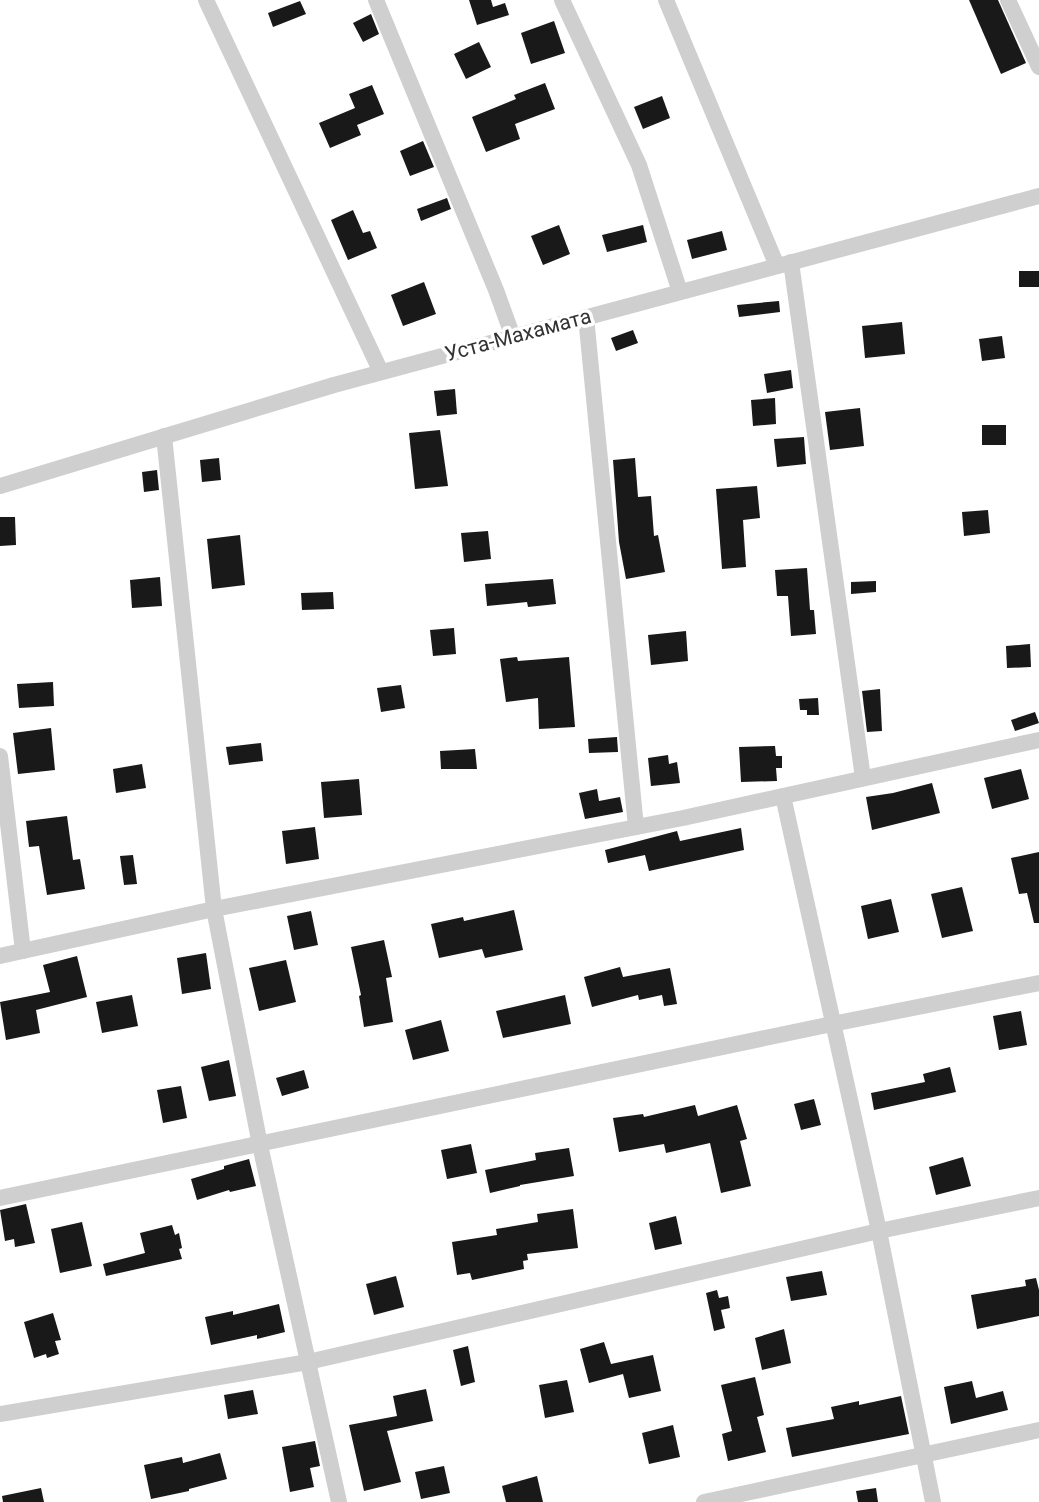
<svg xmlns="http://www.w3.org/2000/svg" width="1039" height="1502" viewBox="0 0 1039 1502" font-family="Roboto,sans-serif">
  <style>
    .building { fill: #191919 }
    .lines { fill: none; stroke-linecap: round; stroke-linejoin: round }
    .minor { stroke: #cfcfcf; stroke-width: 16 }
    .labels { text-anchor: middle; stroke-width: 7; stroke-linejoin: round; paint-order: stroke }
    .street-label { font-size: 21px; fill: #323232; stroke: #fff }
  </style>
  <rect width="100%" height="100%" fill="#fff"/>
  <g class="building">
    <polygon points="469,0 491,0 493,7 505,3 509,15 477,25"/>
    <polygon points="969,0 998,0 1026,63 1001,74"/>
    <polygon points="300,1 306,14 273,27 268,13"/>
    <polygon points="371,14 379,34 363,42 353,23"/>
    <polygon points="554,21 565,53 531,64 521,33"/>
    <polygon points="479,42 491,67 466,79 454,54"/>
    <polygon points="545,83 555,109 515,124 520,139 486,152 472,117 516,99 514,95"/>
    <polygon points="372,85 384,114 357,125 361,135 330,148 319,123 355,108 349,94"/>
    <polygon points="662,96 670,118 643,129 634,107"/>
    <polygon points="423,141 434,167 410,176 400,151"/>
    <polygon points="447,198 451,209 421,221 417,209"/>
    <polygon points="353,210 363,233 370,231 377,248 348,260 331,220"/>
    <polygon points="559,225 570,254 543,265 531,236"/>
    <polygon points="643,225 647,242 607,252 602,235"/>
    <polygon points="722,231 727,250 692,259 687,240"/>
    <rect x="1019" y="271" width="20" height="16"/>
    <polygon points="424,282 436,314 403,326 391,295"/>
    <polygon points="779,301 780,312 739,317 737,305"/>
    <polygon points="902,322 905,354 865,358 862,326"/>
    <polygon points="633,330 638,343 616,351 611,338"/>
    <polygon points="1002,336 1005,358 982,361 979,339"/>
    <polygon points="791,370 793,388 767,393 764,374"/>
    <polygon points="455,389 457,414 437,416 434,391"/>
    <polygon points="775,398 776,424 753,426 751,400"/>
    <polygon points="860,408 864,446 830,450 825,412"/>
    <rect x="982" y="425" width="24" height="20"/>
    <polygon points="440,430 448,486 415,489 409,433"/>
    <polygon points="804,437 806,464 777,467 774,439"/>
    <polygon points="219,458 221,480 202,482 200,460"/>
    <polygon points="635,458 638,497 651,496 654,536 658,535 665,572 626,579 619,542 613,460"/>
    <polygon points="157,470 159,490 144,492 142,472"/>
    <polygon points="757,486 760,518 743,520 746,567 722,569 716,489"/>
    <polygon points="988,510 990,533 964,536 962,512"/>
    <polygon points="0,517 15,517 16,545 0,546"/>
    <polygon points="488,531 491,559 464,562 461,533"/>
    <polygon points="240,535 245,585 212,589 207,539"/>
    <polygon points="807,568 810,610 814,610 816,634 791,636 788,596 777,596 775,570"/>
    <polygon points="160,577 162,606 132,608 130,580"/>
    <polygon points="553,579 556,604 528,607 527,602 487,606 485,584"/>
    <polygon points="876,581 876,592 851,594 851,582"/>
    <polygon points="333,592 334,609 302,610 301,593"/>
    <polygon points="454,628 456,654 433,656 430,630"/>
    <polygon points="686,631 688,661 651,665 648,635"/>
    <polygon points="1030,644 1031,667 1007,668 1006,646"/>
    <polygon points="517,657 518,661 569,657 575,727 539,729 538,698 506,702 500,659"/>
    <polygon points="53,682 54,706 19,708 17,684"/>
    <polygon points="401,685 405,708 381,712 377,688"/>
    <polygon points="880,689 882,731 867,732 862,691"/>
    <polygon points="818,698 819,715 807,715 807,710 800,710 799,699"/>
    <polygon points="1035,712 1039,723 1015,731 1011,720"/>
    <polygon points="51,728 55,770 18,774 13,733"/>
    <polygon points="617,737 618,752 589,753 588,739"/>
    <polygon points="261,743 263,761 229,765 226,747"/>
    <polygon points="775,746 776,756 782,756 782,768 776,768 777,781 741,782 739,747"/>
    <polygon points="475,749 477,769 441,769 440,751"/>
    <polygon points="668,755 669,764 677,762 680,783 651,786 648,758"/>
    <polygon points="142,764 146,788 116,793 113,769"/>
    <polygon points="1021,769 1029,799 992,809 984,778"/>
    <polygon points="359,779 362,815 324,818 321,782"/>
    <polygon points="932,783 940,813 872,830 866,797 893,793"/>
    <polygon points="597,789 599,801 620,797 623,812 585,819 579,793"/>
    <polygon points="67,816 73,860 80,859 85,889 47,895 39,846 29,847 26,821"/>
    <polygon points="315,827 319,859 286,864 282,831"/>
    <polygon points="741,828 744,850 649,871 645,855 608,863 605,850 677,831 680,841"/>
    <polygon points="1039,852 1039,923 1034,923 1027,893 1019,894 1011,858"/>
    <polygon points="133,855 137,884 124,885 120,856"/>
    <polygon points="962,887 973,931 942,938 931,894"/>
    <polygon points="891,899 899,932 868,939 861,906"/>
    <polygon points="514,910 523,950 485,958 482,949 439,958 431,924 463,917 464,921"/>
    <polygon points="311,911 318,945 294,950 287,916"/>
    <polygon points="384,940 392,977 386,978 393,1022 364,1027 359,996 361,995 351,947"/>
    <polygon points="206,953 211,989 182,994 177,958"/>
    <polygon points="77,956 87,997 36,1010 40,1033 6,1040 0,1002 50,992 43,965"/>
    <polygon points="286,960 296,1002 259,1011 249,968"/>
    <polygon points="620,967 623,977 670,968 677,1004 664,1006 662,995 639,1000 638,995 592,1007 584,977"/>
    <polygon points="132,995 138,1026 102,1033 96,1002"/>
    <polygon points="565,995 571,1024 503,1038 496,1011"/>
    <polygon points="1021,1011 1027,1045 999,1050 993,1016"/>
    <polygon points="441,1020 449,1051 413,1060 405,1030"/>
    <polygon points="229,1060 236,1096 209,1101 201,1067"/>
    <polygon points="950,1067 956,1092 874,1110 871,1093 925,1082 923,1074"/>
    <polygon points="304,1070 309,1088 282,1096 276,1078"/>
    <polygon points="181,1086 187,1118 163,1123 157,1090"/>
    <polygon points="814,1099 821,1125 801,1130 794,1104"/>
    <polygon points="695,1105 698,1116 737,1105 747,1139 740,1141 751,1186 721,1193 710,1143 666,1153 664,1144 619,1152 613,1118 643,1114 644,1117"/>
    <polygon points="471,1144 477,1173 447,1179 441,1150"/>
    <polygon points="569,1148 574,1176 520,1185 520,1186 490,1193 485,1170 536,1160 535,1153"/>
    <polygon points="963,1157 971,1186 936,1195 929,1167"/>
    <polygon points="249,1159 256,1186 230,1192 229,1190 197,1200 191,1179 224,1169 224,1166"/>
    <polygon points="26,1204 35,1243 15,1247 14,1239 5,1241 0,1210"/>
    <polygon points="573,1209 578,1248 527,1254 528,1260 523,1261 524,1269 472,1280 470,1273 457,1275 452,1242 497,1235 496,1229 538,1222 537,1214"/>
    <polygon points="676,1216 682,1244 655,1250 649,1223"/>
    <polygon points="82,1222 92,1266 60,1273 51,1229"/>
    <polygon points="172,1225 175,1235 179,1233 182,1248 179,1249 182,1259 106,1276 103,1264 145,1253 140,1233"/>
    <polygon points="822,1271 827,1295 791,1301 786,1277"/>
    <polygon points="396,1276 404,1307 374,1315 366,1284"/>
    <polygon points="1036,1278 1039,1290 1039,1316 977,1329 971,1295 1026,1286 1025,1280"/>
    <polygon points="717,1290 719,1298 728,1296 730,1308 721,1310 725,1328 714,1331 706,1293"/>
    <polygon points="279,1304 285,1332 257,1339 257,1335 211,1345 205,1317 233,1311 233,1315"/>
    <polygon points="53,1313 61,1340 55,1341 59,1354 47,1358 46,1354 34,1358 24,1322"/>
    <polygon points="784,1329 791,1363 762,1370 755,1338"/>
    <polygon points="604,1342 611,1364 653,1355 661,1391 629,1398 623,1374 589,1383 580,1349"/>
    <polygon points="468,1346 475,1382 461,1386 453,1350"/>
    <polygon points="755,1377 764,1415 757,1417 766,1452 728,1461 722,1434 732,1431 721,1385"/>
    <polygon points="567,1380 574,1412 545,1418 539,1385"/>
    <polygon points="972,1381 976,1398 1003,1391 1008,1410 951,1424 944,1387"/>
    <polygon points="426,1389 433,1421 387,1431 401,1482 364,1491 349,1425 397,1416 393,1396"/>
    <polygon points="253,1390 258,1414 228,1419 224,1395"/>
    <polygon points="901,1396 909,1434 792,1457 786,1428 834,1419 831,1407 859,1401 859,1405"/>
    <polygon points="673,1425 680,1457 649,1464 642,1433"/>
    <polygon points="315,1441 320,1466 310,1468 314,1487 290,1492 282,1447"/>
    <polygon points="220,1453 227,1479 189,1489 189,1491 151,1499 144,1465 182,1457 183,1463"/>
    <polygon points="444,1466 450,1493 421,1499 415,1472"/>
    <polygon points="537,1476 543,1502 506,1502 502,1486"/>
    <polygon points="41,1488 44,1502 3,1502 2,1496"/>
    <polygon points="876,1488 878,1502 858,1502 856,1491"/>
  </g>
  <g class="lines">
    <g class="minor">
      <polyline points="206,0 381,372"/>
      <polyline points="376,0 496,290 513,337"/>
      <polyline points="562,0 639,165 680,292"/>
      <polyline points="666,0 777,266"/>
      <polyline points="1008,0 1039,67"/>
      <polyline points="791,262 863,778"/>
      <polyline points="586,317 636,827"/>
      <polyline points="164,436 214,909 260,1145 339,1502"/>
      <polyline points="0,486 334,385 1039,196"/>
      <polyline points="0,756 23,951"/>
      <polyline points="783,796 879,1231 933,1502"/>
      <polyline points="0,956 214,909 683,818 1039,740"/>
      <polyline points="0,1198 832,1024 1039,983"/>
      <polyline points="0,1414 308,1362 879,1231 1039,1198"/>
      <polyline points="704,1502 1039,1430"/>
    </g>
  </g>
  <g class="labels">
    <g class="street-label">
      <text transform="translate(518 335) rotate(-15)" y="7">Уста-Махамата</text>
    </g>
  </g>
</svg>
